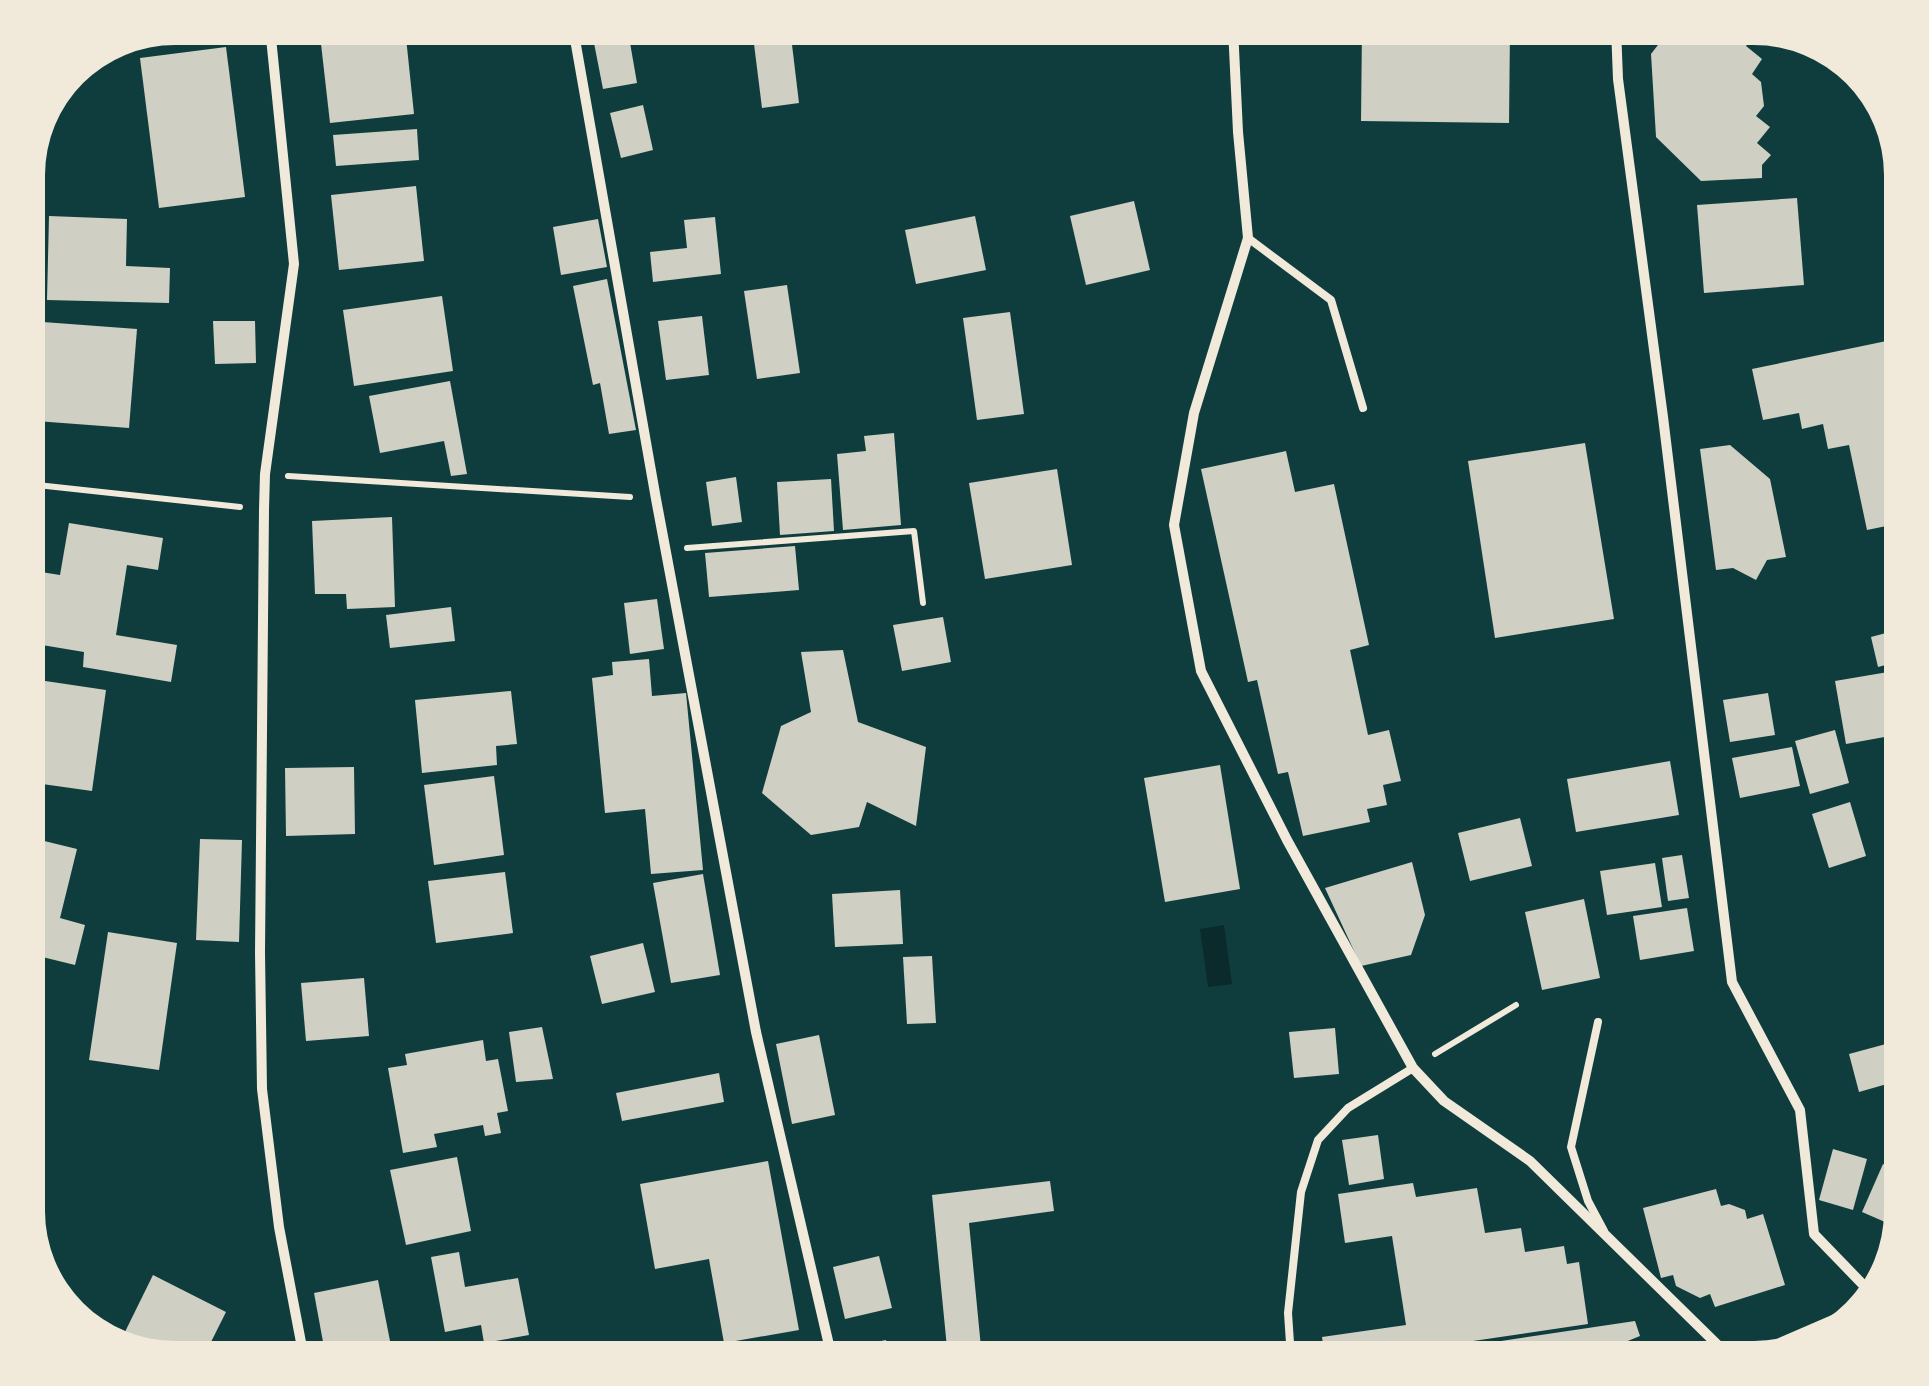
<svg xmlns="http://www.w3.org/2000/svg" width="1929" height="1386" viewBox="0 0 1929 1386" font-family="'Source Serif 4',serif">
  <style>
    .water { fill: #0a2a2b }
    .building { fill: #cfcfc3 }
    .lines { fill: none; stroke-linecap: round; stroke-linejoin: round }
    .path { stroke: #f1e9da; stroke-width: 6 }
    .service { stroke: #f1e9da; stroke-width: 8 }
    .minor { stroke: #f1e9da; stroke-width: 10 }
  </style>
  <rect width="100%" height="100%" fill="#0f3d3e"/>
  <polygon class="water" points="1224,925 1232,984 1208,987 1200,929"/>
  <g class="building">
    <polygon points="405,28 414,114 330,123 320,35"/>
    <polygon points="752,28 790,28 799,103 762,108"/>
    <polygon points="1362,28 1510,30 1509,123 1361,121"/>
    <polygon points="1671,28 1755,28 1758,30 1746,46 1762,59 1752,74 1761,82 1764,106 1756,116 1770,127 1757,143 1771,155 1762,165 1762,178 1701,181 1656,137 1651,54"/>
    <polygon points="629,37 637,83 603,89 594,43"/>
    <polygon points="226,47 245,197 159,208 140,58"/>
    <polygon points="643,105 653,150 621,158 610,113"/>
    <polygon points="417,129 419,160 336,166 333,135"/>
    <polygon points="416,186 424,261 339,270 331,195"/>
    <polygon points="1797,198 1804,285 1704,293 1697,205"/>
    <polygon points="1134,201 1150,270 1086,285 1070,216"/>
    <polygon points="49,216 127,219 126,266 170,268 169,303 47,300"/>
    <polygon points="975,216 986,270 916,284 905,230"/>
    <polygon points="715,217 721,274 653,282 650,252 687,248 684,220"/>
    <polygon points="598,219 607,267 561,275 553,227"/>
    <polygon points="607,279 636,430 609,434 600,383 593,385 573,286"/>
    <polygon points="787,285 800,373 757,379 744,291"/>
    <polygon points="442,296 453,371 354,386 343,310"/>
    <polygon points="1010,312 1024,414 977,420 963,318"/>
    <polygon points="702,316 709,375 666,380 658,321"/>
    <polygon points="213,321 255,321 256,363 215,364"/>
    <polygon points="43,322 137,329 129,428 36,421"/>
    <polygon points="1901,338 1901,523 1867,530 1849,445 1828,449 1823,424 1802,429 1799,413 1763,420 1752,369"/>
    <polygon points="450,381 467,474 451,476 444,441 380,453 369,396"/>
    <polygon points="894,433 901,525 843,530 837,454 866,451 864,436"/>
    <polygon points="1585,443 1614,619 1495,638 1468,461"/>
    <polygon points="1730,445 1770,479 1786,557 1767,560 1756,580 1733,568 1716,570 1700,449"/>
    <polygon points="1286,451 1295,492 1334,484 1369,645 1350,650 1368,735 1389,730 1401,781 1383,785 1387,805 1367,809 1370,822 1303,836 1288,772 1278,774 1257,680 1248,682 1201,469"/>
    <polygon points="1057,469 1072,565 985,579 969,483"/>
    <polygon points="736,477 742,522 712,526 706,482"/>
    <polygon points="831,479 834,531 780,535 777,482"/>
    <polygon points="392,517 395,607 347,609 346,594 315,594 312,521"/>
    <polygon points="69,523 163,538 158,570 127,565 116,635 177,645 171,682 83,667 84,652 30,643 41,572 60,575"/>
    <polygon points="795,546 799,590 709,597 705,553"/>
    <polygon points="657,599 664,649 630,654 624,603"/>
    <polygon points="451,607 455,641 390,648 386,615"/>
    <polygon points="943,617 951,662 902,671 893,625"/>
    <polygon points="1901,629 1901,661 1878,667 1871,637"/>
    <polygon points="843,650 858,722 926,747 916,826 867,802 859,827 811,835 762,793 781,726 811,712 801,652"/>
    <polygon points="649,659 652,696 686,693 703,870 651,874 645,809 605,813 592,678 613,675 612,662"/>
    <polygon points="1894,671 1901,715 1901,734 1846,744 1835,681"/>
    <polygon points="32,679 106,690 92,791 28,782 28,708"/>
    <polygon points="511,691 517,744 496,746 497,765 422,773 415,700"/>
    <polygon points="1768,693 1775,735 1730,742 1723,700"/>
    <polygon points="1835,730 1849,783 1810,794 1795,741"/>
    <polygon points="1792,747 1800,786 1740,798 1732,758"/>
    <polygon points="1670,761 1679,815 1576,832 1567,779"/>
    <polygon points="1220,765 1240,889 1165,902 1144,778"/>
    <polygon points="354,767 355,834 286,836 285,768"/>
    <polygon points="494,776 504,855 434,865 424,785"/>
    <polygon points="1850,802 1866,856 1829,868 1812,814"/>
    <polygon points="1520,818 1532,866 1470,881 1458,833"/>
    <polygon points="28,837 77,849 60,918 85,925 75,965 30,954 36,929 28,927"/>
    <polygon points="200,839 242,840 239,942 196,940"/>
    <polygon points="1682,855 1689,898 1668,901 1662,858"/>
    <polygon points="1412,862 1425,915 1411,955 1361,966 1325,888"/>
    <polygon points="1655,863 1662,907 1607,915 1600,871"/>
    <polygon points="505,872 513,933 436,943 428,881"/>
    <polygon points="703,874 720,975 671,983 653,883"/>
    <polygon points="900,890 903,944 835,947 832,894"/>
    <polygon points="1584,899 1600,978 1542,990 1525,912"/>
    <polygon points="1687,908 1694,951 1640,960 1633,916"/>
    <polygon points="108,932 177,943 159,1070 89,1060"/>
    <polygon points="643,943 655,992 602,1004 590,956"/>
    <polygon points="932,956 936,1023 907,1024 903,957"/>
    <polygon points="364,978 369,1036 306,1041 301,983"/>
    <polygon points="542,1027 553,1079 516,1082 509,1032"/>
    <polygon points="1335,1028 1339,1074 1294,1078 1289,1032"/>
    <polygon points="819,1035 835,1115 792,1124 776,1044"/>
    <polygon points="483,1040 486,1061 498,1059 508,1111 497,1113 501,1133 485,1136 483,1125 434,1134 437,1147 403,1153 388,1068 407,1065 405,1054"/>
    <polygon points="1897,1041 1901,1057 1901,1080 1859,1092 1849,1054"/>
    <polygon points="719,1073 724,1102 622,1121 616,1093"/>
    <polygon points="1378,1135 1384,1179 1349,1185 1342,1140"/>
    <polygon points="1833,1149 1867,1159 1853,1210 1819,1200"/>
    <polygon points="457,1157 471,1231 406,1245 390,1170"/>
    <polygon points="768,1161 799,1330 724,1343 709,1259 655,1269 640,1184"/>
    <polygon points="1883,1164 1901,1172 1901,1203 1892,1225 1862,1212"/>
    <polygon points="1050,1181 1054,1211 969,1223 982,1358 948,1358 932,1195"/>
    <polygon points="1413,1183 1416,1197 1477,1188 1485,1233 1521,1228 1525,1252 1564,1246 1567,1264 1579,1262 1588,1324 1357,1358 1325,1358 1322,1337 1406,1325 1392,1236 1345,1243 1338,1194"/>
    <polygon points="1716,1189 1721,1206 1729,1204 1745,1210 1747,1219 1763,1214 1785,1285 1715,1307 1710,1294 1700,1298 1676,1286 1673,1275 1661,1278 1643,1208"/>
    <polygon points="459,1252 465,1287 518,1278 529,1335 484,1343 481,1325 445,1332 431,1257"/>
    <polygon points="879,1256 892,1308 845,1319 833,1267"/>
    <polygon points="153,1275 226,1312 203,1358 174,1358 121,1340"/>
    <polygon points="378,1280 391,1346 326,1358 314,1293"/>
    <polygon points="1635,1321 1640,1336 1586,1358 1401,1358 1401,1356"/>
    <polygon points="886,1340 890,1358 853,1358 851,1347"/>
  </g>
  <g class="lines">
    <g class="path">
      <polyline points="288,476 630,497"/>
      <polyline points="28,484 240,507"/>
      <polyline points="687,548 914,531 923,603"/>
      <polyline points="1435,1054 1516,1005"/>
    </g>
    <g class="service">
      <polyline points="1248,238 1331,300 1363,408"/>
      <polyline points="1598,1022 1571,1147 1588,1201 1604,1231"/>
      <polyline points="1291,1358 1288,1313 1301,1192 1318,1140 1348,1108 1413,1068"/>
    </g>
    <g class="minor">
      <polyline points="270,28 294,264 265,474 264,509 260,953 262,1089 279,1227 304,1358"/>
      <polyline points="573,28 656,499 756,1032 832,1358"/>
      <polyline points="1233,28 1238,132 1248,238 1194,413 1174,525 1201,671 1287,840 1413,1068 1444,1101 1530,1161 1731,1358"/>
      <polyline points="1616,28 1618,79 1663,417 1732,982 1800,1110 1814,1234 1873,1295"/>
      <polyline points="1745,1358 1865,1306"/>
    </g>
  </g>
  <path d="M0 0H1929V1386H0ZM175 45H1754A130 130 0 0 1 1884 175V1211A130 130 0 0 1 1754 1341H175A130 130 0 0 1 45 1211V175A130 130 0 0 1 175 45Z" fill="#f1e9da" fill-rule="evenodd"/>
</svg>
